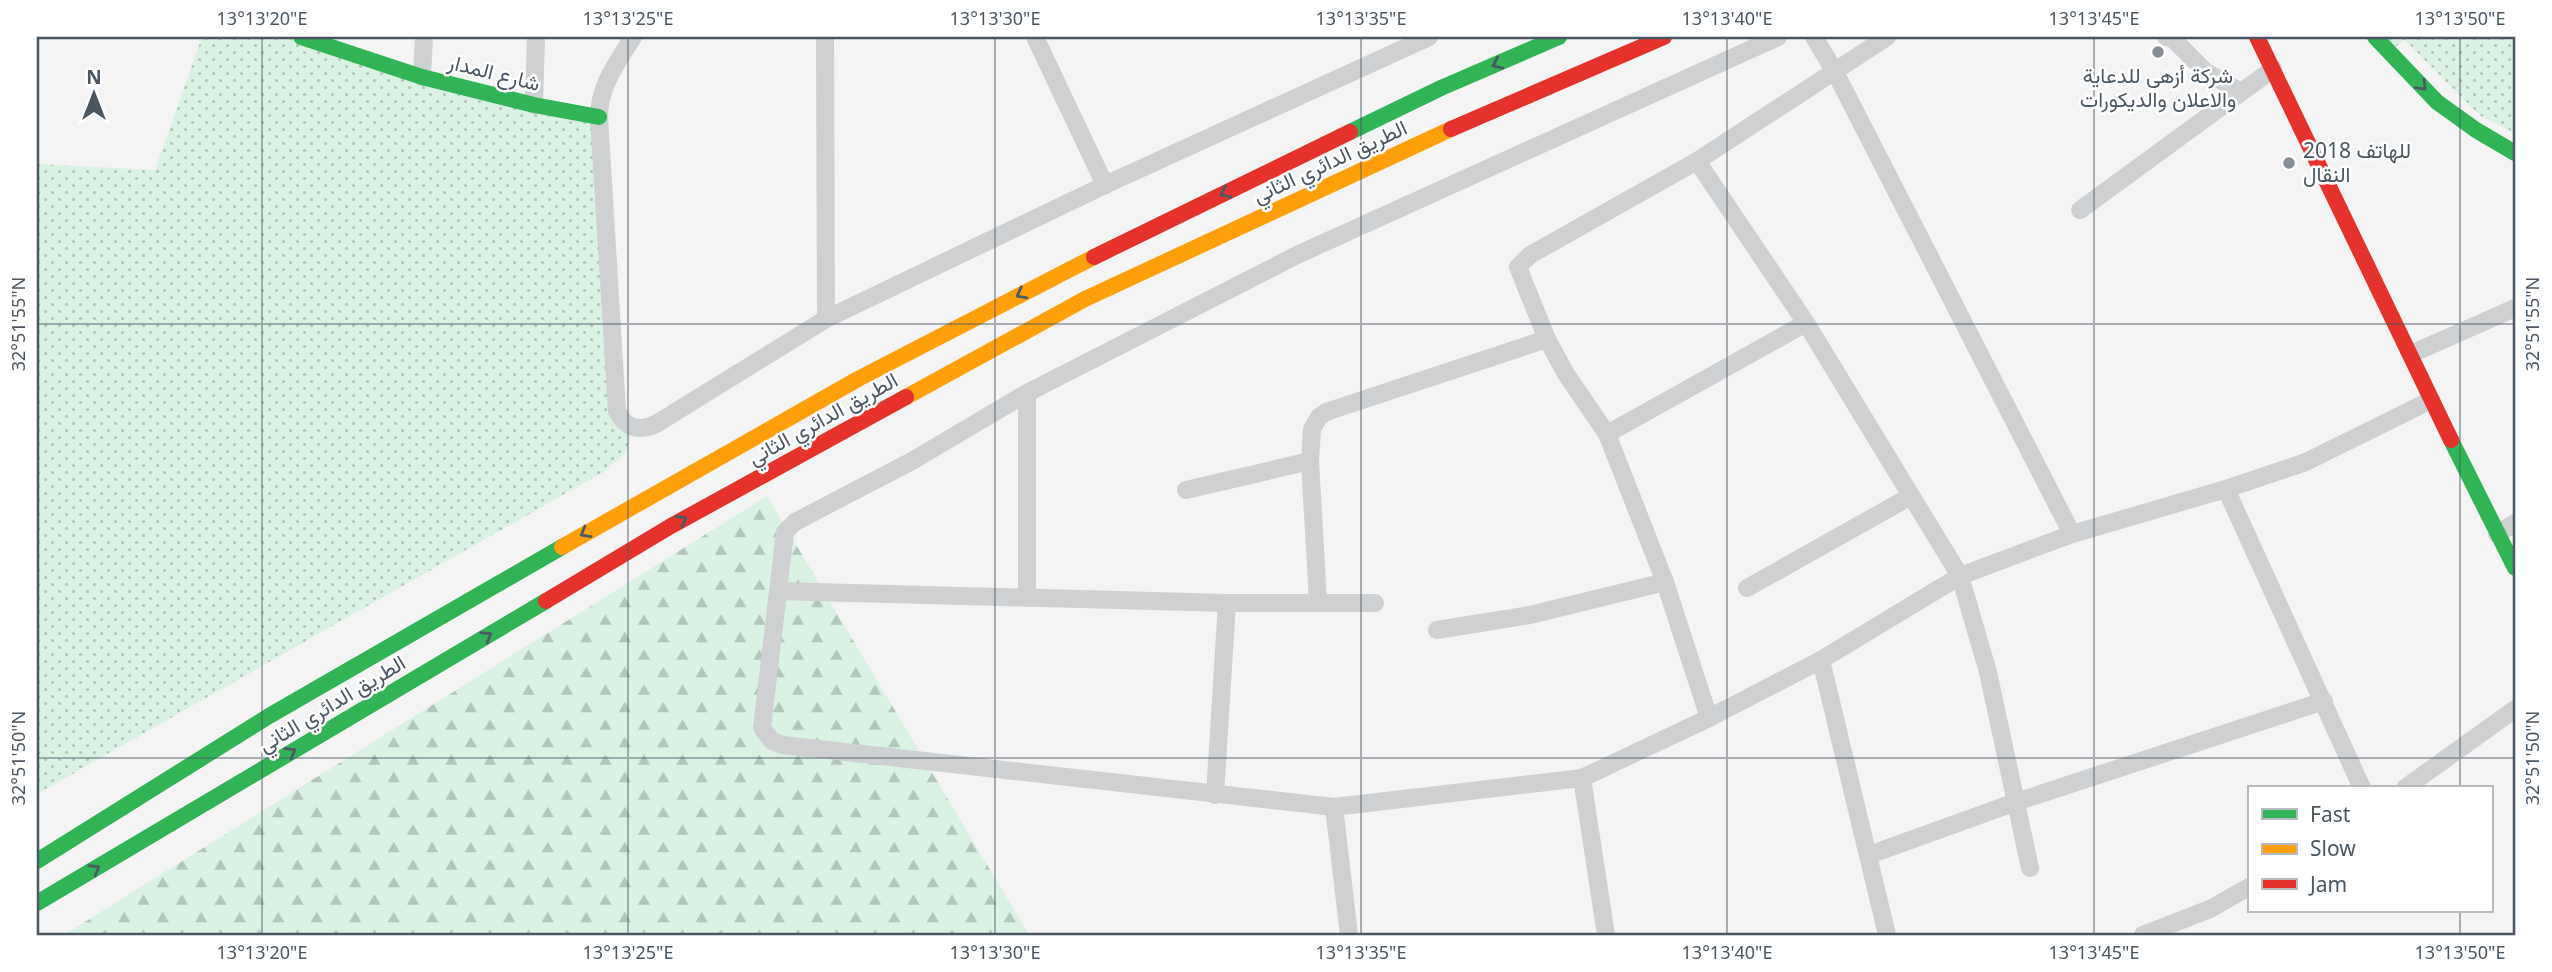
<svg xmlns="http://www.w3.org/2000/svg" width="2552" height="972" viewBox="0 0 2552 972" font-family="'Noto Sans',Vazirmatn,sans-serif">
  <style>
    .green { fill: url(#green-dots) }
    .forest { fill: url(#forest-firs) }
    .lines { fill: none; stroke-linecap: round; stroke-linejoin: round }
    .street { stroke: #ced0d2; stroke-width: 18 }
    .fast { stroke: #30b455; stroke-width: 16 }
    .slow { stroke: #ff9f0a; stroke-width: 16 }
    .jam { stroke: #e5322d; stroke-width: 16 }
    .oneway { stroke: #495b60 }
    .ticks { fill: none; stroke: #4a5661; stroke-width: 2; stroke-opacity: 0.45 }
    .poi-dot { fill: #868d94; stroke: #fff; stroke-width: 2.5 }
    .labels { text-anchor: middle; stroke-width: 5; stroke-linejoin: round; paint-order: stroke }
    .street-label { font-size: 21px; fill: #4a5661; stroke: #fff }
    .poi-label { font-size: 21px; fill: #4a5661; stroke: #fff }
    .neatline { fill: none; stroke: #4a5661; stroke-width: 2.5 }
    .ticks-label { font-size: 18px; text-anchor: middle; fill: #4a5661 }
  </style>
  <defs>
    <pattern id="green-dots" width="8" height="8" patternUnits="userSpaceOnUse" patternTransform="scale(1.75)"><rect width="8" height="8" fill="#d9f2e3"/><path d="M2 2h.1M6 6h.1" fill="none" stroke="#b2c7bb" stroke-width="1.8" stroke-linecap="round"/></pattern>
    <pattern id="forest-firs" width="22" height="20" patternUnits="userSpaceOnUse" patternTransform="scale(1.75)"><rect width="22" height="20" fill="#d9f2e3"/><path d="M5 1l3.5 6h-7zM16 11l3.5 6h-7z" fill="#b2c7bb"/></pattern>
  </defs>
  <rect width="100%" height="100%" fill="#f4f4f4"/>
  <g class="green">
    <polygon points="202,37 301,37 599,117 617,411 632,427 627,451 605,471 37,794 37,164 155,170"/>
    <polygon points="2375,37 2515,37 2515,133 2479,115 2405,40 2389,51"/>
  </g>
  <polygon class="forest" points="767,496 1029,935 64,935"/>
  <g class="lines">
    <g class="street">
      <path d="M633,37C617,63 599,86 599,117L617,411C625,428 639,432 656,424L826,319L1105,185L1429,37"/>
      <polyline points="825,37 826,319"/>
      <polyline points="1035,37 1105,185"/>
      <polyline points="1778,37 1297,255 1027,393 912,461 795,522 785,532 762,728 772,741 783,745 1334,807 1582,778 1709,718 1821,660 1960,576 2072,534 2226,489 2362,788"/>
      <polyline points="1814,37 1835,72 2072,534"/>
      <polyline points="2166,37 2171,37 2206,72 2241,92"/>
      <polyline points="422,77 424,37"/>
      <polyline points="534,105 536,37"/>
      <polyline points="1697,161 1806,323 1960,576 1988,672 2030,868"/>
      <polyline points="2080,210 2273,69"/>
      <polyline points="2411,354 2515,308"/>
      <polyline points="1027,393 1027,598"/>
      <polyline points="1607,434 1806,323"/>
      <polyline points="2226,489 2306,462 2431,400"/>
      <polyline points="1186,490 1310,461"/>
      <polyline points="2497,534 2515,523"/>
      <polyline points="1747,588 1911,496"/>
      <polyline points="778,591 1227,603 1375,603"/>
      <polyline points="1318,602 1310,461 1312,429 1319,417 1326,412 1547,339"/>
      <polyline points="1437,630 1530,615 1665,582"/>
      <polyline points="1821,660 1887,935"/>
      <polyline points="1709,718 1665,582 1607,434 1566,374 1547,339 1518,267 1530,255 1697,161 1887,37"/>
      <polyline points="1582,778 1606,935"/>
      <polyline points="2405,788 2515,709"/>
      <polyline points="1215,795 1227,603"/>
      <polyline points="1334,807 1349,935"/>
      <polyline points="1869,855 2016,802 2324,701"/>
      <polyline points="2143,935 2210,909 2249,887"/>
    </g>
    <g class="fast">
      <polyline points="301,37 422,77 534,105 599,117"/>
      <polyline points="2375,37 2437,102 2476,130 2515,153"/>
      <polyline points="1350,132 1441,88 1559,37"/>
      <polyline points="2451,440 2515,568"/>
      <polyline points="37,861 269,716 562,547"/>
      <polyline points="37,903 546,601"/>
    </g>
    <g class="slow">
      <polyline points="906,397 1085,299 1451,129"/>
      <polyline points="562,547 858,379 1094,257"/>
    </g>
    <g class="jam">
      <polyline points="2257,37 2451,440"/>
      <polyline points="1451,129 1664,37"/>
      <polyline points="1094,257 1350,132"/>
      <polyline points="546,601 671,526 906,397"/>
    </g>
  </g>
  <defs><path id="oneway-chevron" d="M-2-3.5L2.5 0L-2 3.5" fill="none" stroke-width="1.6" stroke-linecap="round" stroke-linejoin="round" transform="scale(1.75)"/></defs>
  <g class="oneway">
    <use href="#oneway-chevron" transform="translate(1497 64) rotate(156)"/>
    <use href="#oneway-chevron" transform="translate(2422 86) rotate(47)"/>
    <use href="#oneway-chevron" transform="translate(1225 193) rotate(154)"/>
    <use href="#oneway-chevron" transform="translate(1021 294) rotate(152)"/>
    <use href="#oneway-chevron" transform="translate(682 520) rotate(-29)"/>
    <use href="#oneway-chevron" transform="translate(585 533) rotate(150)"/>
    <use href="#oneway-chevron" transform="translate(487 636) rotate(-31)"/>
    <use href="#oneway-chevron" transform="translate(291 752) rotate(-31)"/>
    <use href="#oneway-chevron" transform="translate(95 869) rotate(-31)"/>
  </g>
  <path class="ticks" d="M262,37V935M628,37V935M995,37V935M1361,37V935M1727,37V935M2094,37V935M2460,37V788M37,324H2515M37,758H2515M2460,911V935"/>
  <g class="poi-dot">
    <circle cx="2158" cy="52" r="7"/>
    <circle cx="2289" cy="163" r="7"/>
  </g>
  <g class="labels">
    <g class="street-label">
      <text transform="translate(494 73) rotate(14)" y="7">شارع المدار</text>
      <text transform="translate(1330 162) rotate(-25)" y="7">الطريق الدائري الثاني</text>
      <text transform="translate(823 419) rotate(-29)" y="7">الطريق الدائري الثاني</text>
      <text transform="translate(332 704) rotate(-31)" y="7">الطريق الدائري الثاني</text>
    </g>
    <g class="poi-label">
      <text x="2158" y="83">شركة أزهى للدعاية<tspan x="2158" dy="24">والاعلان والديكورات</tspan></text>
      <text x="2303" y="158" text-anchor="start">2018 للهاتف<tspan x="2303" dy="24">النقال</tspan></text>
    </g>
  </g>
  <rect width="2552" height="972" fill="none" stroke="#ffffff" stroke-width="77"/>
  <rect x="2248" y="786" width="245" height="126" fill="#ffffff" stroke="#b7bbc0" stroke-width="2"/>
  <rect x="2262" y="809" width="35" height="10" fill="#30b455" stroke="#b7bbc0" stroke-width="2"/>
  <text x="2310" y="822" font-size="21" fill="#4a5661">Fast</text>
  <rect x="2262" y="844" width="35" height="10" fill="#ff9f0a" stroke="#b7bbc0" stroke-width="2"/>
  <text x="2310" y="856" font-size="21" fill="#4a5661">Slow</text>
  <rect x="2262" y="879" width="35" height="10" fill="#e5322d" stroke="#b7bbc0" stroke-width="2"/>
  <text x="2310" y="892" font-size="21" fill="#4a5661">Jam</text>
  <g transform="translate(94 94)" stroke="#ffffff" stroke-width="5" paint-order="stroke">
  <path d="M0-5L12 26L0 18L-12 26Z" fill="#4a5661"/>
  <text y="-10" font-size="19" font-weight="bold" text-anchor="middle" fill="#4a5661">N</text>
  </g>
  <rect x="38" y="38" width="2476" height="896" class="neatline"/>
  <g class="ticks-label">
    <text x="262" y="25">13°13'20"E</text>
    <text x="628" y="25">13°13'25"E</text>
    <text x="995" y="25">13°13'30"E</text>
    <text x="1361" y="25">13°13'35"E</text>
    <text x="1727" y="25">13°13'40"E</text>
    <text x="2094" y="25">13°13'45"E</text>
    <text x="2460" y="25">13°13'50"E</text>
    <text transform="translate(19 324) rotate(-90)" y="6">32°51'55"N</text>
    <text transform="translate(2533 324) rotate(-90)" y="6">32°51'55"N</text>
    <text transform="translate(19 758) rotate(-90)" y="6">32°51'50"N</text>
    <text transform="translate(2533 758) rotate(-90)" y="6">32°51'50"N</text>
    <text x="262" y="959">13°13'20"E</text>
    <text x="628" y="959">13°13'25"E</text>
    <text x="995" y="959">13°13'30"E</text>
    <text x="1361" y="959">13°13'35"E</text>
    <text x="1727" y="959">13°13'40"E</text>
    <text x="2094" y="959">13°13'45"E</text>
    <text x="2460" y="959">13°13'50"E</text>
  </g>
</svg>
